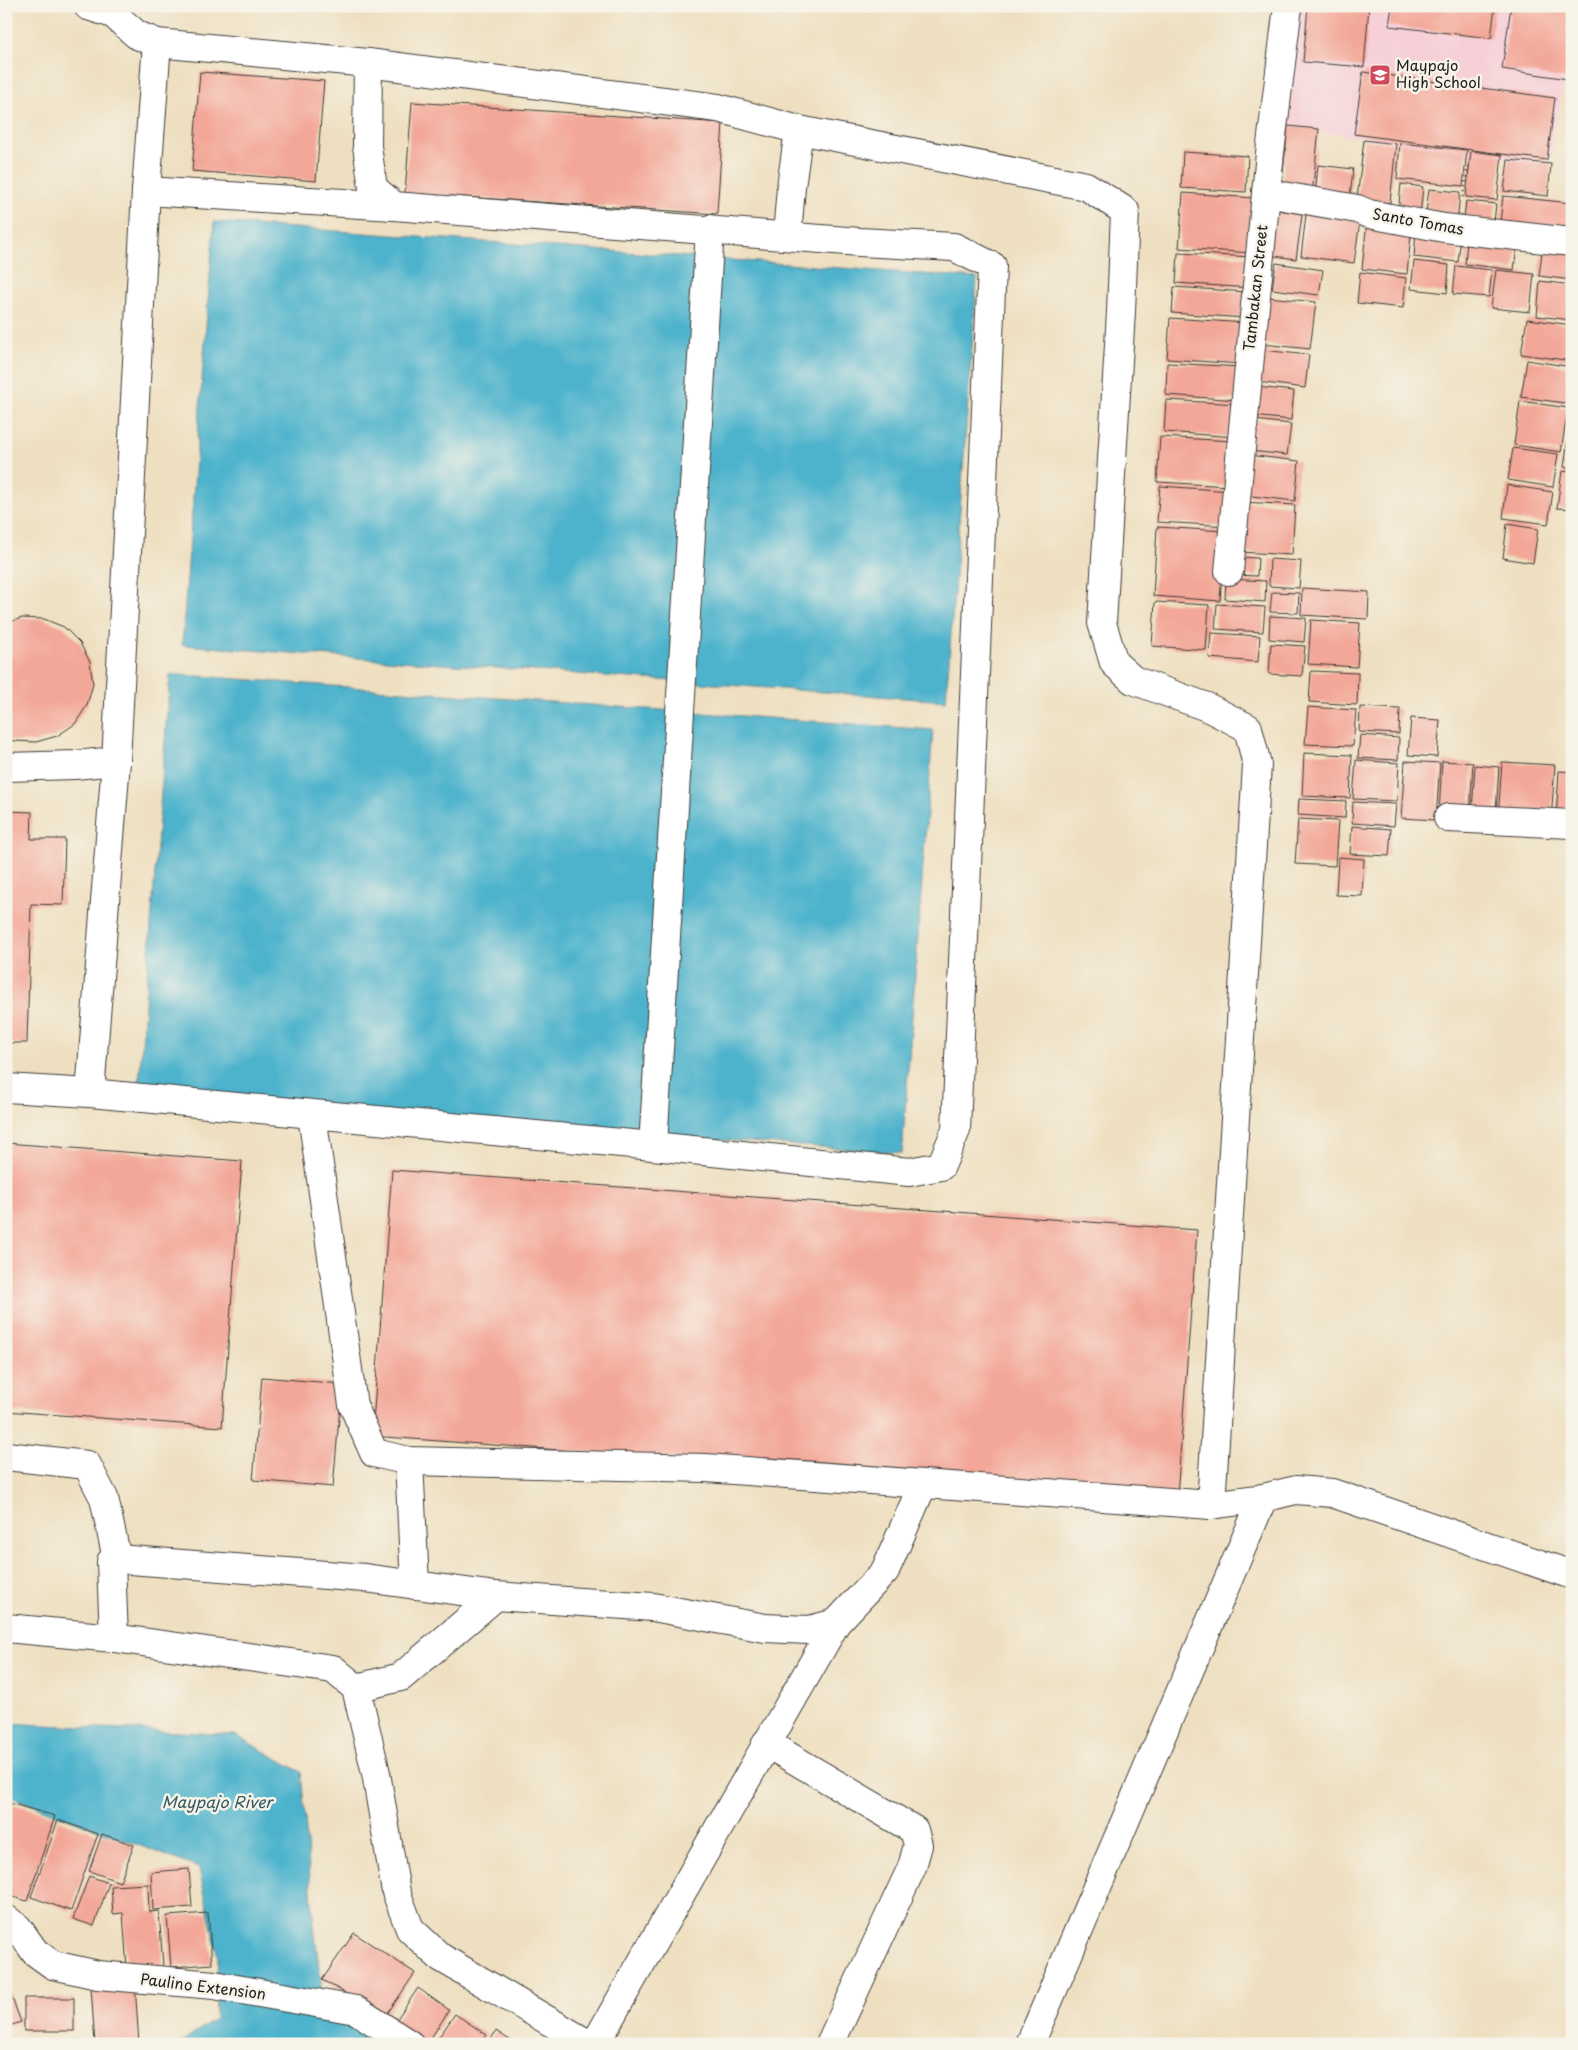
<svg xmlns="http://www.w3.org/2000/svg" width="1578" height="2050" viewBox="0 0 1578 2050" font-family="'Playpen Sans',sans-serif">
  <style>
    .built { fill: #f6cfd7 }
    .water { fill: #4db3cc; stroke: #346874 }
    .building { fill: #f3a798 }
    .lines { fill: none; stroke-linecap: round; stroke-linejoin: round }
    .minor-casing { stroke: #3c3935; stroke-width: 30 }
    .path { stroke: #3c3935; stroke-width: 3; stroke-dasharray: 1 4; stroke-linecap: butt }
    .minor { stroke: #fff; stroke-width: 28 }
    .labels { text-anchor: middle; stroke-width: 5; stroke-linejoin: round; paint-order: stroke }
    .poi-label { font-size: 15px; fill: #1c1c1c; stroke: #f7f3e8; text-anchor: start }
    .street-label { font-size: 15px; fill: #1c1c1c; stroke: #f7f3e8 }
    .water-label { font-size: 16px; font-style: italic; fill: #305862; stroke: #f7f3e8 }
  </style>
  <rect width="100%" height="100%" fill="#f7f3e8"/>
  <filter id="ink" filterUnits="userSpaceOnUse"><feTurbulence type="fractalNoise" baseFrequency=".02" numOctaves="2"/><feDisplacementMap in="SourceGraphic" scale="10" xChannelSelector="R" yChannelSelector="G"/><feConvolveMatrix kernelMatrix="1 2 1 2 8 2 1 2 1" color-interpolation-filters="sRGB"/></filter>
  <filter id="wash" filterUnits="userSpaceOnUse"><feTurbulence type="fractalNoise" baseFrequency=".0096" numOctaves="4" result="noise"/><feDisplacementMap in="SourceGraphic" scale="20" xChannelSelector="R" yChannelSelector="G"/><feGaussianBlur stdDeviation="1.12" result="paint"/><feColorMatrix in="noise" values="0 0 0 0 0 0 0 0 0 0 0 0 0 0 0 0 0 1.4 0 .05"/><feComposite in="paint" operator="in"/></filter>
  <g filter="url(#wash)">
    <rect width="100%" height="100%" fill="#eedfc0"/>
    <polygon class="built" points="1297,6 1572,6 1572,34 1549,166 1285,126"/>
    <g class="water">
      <polygon points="214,222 977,278 946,701 182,645"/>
      <polygon points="170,674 933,730 902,1153 138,1098"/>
      <polygon points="6,1723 235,1735 301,1772 314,1926 325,2017 356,2016 398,2044 180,2044 215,2019 218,1957 199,1868 6,1795"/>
    </g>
    <g id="blocks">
      <g class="building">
        <polygon points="1308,6 1369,6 1364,67 1303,62"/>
        <polygon points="1392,6 1495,6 1491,38 1389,26"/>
        <polygon points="1511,6 1572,6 1572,52 1568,79 1502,69"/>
        <polygon points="200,72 324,81 316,181 192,171"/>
        <polygon points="1363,72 1555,98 1547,160 1354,134"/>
        <polygon points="412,102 723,123 717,214 405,193"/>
        <polygon points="1288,126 1319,129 1312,195 1281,191"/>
        <polygon points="1364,140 1396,144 1390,203 1357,199"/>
        <polygon points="1400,143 1467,150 1463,186 1397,179"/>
        <polygon points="1471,151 1502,155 1497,200 1466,197"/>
        <polygon points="1183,152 1248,156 1246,192 1181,188"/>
        <polygon points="1508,160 1551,164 1548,196 1504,191"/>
        <polygon points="1318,165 1353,169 1350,198 1315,195"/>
        <polygon points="1401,184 1423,187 1420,216 1398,213"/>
        <polygon points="1429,189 1460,192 1457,225 1425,221"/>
        <polygon points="1183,193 1255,198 1252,253 1179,248"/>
        <polygon points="1503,196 1572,203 1572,240 1499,232"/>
        <polygon points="1466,201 1496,204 1493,231 1463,228"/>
        <polygon points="1274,204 1303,208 1296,259 1268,255"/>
        <polygon points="1307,207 1361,214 1354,263 1301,256"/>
        <polygon points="1367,220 1412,225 1407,274 1362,269"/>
        <polygon points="1416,231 1461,236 1458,262 1414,257"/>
        <polygon points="1467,241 1517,246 1514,270 1465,264"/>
        <polygon points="1543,245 1572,248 1572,280 1539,276"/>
        <polygon points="1178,253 1253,257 1251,288 1176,283"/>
        <polygon points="1414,261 1449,265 1447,293 1411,289"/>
        <polygon points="1276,263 1323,270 1319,295 1272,289"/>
        <polygon points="1456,266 1492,270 1489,297 1453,294"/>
        <polygon points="1496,270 1534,274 1530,312 1491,308"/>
        <polygon points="1360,272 1406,278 1403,308 1357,303"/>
        <polygon points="1540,281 1572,285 1572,320 1537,316"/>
        <polygon points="1174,287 1247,292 1246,318 1172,313"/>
        <polygon points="1268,297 1316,302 1310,349 1262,344"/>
        <polygon points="1170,318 1246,323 1243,364 1167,359"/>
        <polygon points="1527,319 1572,325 1572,361 1521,354"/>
        <polygon points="1262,350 1309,355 1305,388 1258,382"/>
        <polygon points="1527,360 1572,367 1572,404 1521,397"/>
        <polygon points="1167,363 1241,367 1239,400 1166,395"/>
        <polygon points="1256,387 1294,391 1291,420 1252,416"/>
        <polygon points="1166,400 1238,404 1236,437 1164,432"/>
        <polygon points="1520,401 1568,408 1561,452 1514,445"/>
        <polygon points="1254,420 1291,424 1287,455 1250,451"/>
        <polygon points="1569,432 1572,433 1572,469 1564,467"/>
        <polygon points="1160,437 1233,441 1230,486 1157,482"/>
        <polygon points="1513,448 1558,454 1553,487 1508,480"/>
        <polygon points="1248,455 1299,461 1295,501 1243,495"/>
        <polygon points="1562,471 1572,472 1572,509 1557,508"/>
        <polygon points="1507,485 1553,492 1548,524 1503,518"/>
        <polygon points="1160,486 1231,491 1229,526 1157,522"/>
        <polygon points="1243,502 1295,505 1292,555 1240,552"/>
        <polygon points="1507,524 1538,529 1533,563 1503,558"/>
        <polygon points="1157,527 1225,531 1220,601 1153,596"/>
        <polygon points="1235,557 1258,558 1257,576 1234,575"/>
        <polygon points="1270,559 1301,561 1299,588 1269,586"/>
        <polygon points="1226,579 1266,581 1265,602 1225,599"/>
        <polygon points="1302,588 1369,592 1368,619 1301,615"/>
        <polygon points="1272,592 1299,593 1298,613 1270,612"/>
        <polygon points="1155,602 1209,605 1206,650 1152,646"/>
        <polygon points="1217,604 1265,607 1263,632 1215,629"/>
        <polygon points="1270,616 1306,618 1304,642 1269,639"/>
        <polygon points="22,618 44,619 64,627 80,643 90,662 93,684 87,705 75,724 57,736 36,742 14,741 6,738 6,623"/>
        <polygon points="1311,620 1360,623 1357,667 1308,664"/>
        <polygon points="1211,633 1260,636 1258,662 1209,658"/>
        <polygon points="1271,644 1305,646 1302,676 1269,674"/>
        <polygon points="1311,671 1358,673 1357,705 1309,702"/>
        <polygon points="1308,707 1356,710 1353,746 1305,744"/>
        <polygon points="1360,707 1400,709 1399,734 1359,732"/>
        <polygon points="1411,718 1440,720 1437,757 1408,755"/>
        <polygon points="1360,735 1399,738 1398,760 1358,758"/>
        <polygon points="1304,753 1352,755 1350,798 1302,796"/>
        <polygon points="1356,760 1399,763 1397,801 1353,799"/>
        <polygon points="1405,761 1440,763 1436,820 1401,818"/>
        <polygon points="1442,761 1473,763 1470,815 1439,813"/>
        <polygon points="1502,762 1555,765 1551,821 1498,818"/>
        <polygon points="1475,765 1499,767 1496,814 1472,813"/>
        <polygon points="1559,771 1572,772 1572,820 1556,819"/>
        <polygon points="1299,799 1346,801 1345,818 1298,815"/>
        <polygon points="1353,802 1396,804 1394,826 1352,823"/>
        <polygon points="6,811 32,812 31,839 65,839 63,905 31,904 27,1043 6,1043"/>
        <polygon points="1298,819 1338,821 1335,866 1295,864"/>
        <polygon points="1352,826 1391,829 1389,856 1350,854"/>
        <polygon points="1338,857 1364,859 1362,896 1336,895"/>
        <polygon points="6,1143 242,1161 222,1427 6,1411"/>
        <polygon points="392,1170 1197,1230 1177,1496 372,1436"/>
        <polygon points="262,1377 342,1384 333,1487 253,1480"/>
        <polygon points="6,1802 55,1816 27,1901 6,1895"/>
        <polygon points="58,1820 98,1834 71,1911 31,1897"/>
        <polygon points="102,1834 134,1845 120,1882 89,1871"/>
        <polygon points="189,1869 192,1907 153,1910 151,1872"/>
        <polygon points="89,1876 109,1883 94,1926 73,1919"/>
        <polygon points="148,1884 149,1912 159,1911 163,1966 127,1969 123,1913 113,1914 111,1886"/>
        <polygon points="208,1913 212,1964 171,1967 167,1916"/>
        <polygon points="354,1933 415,1973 383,2020 356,1999 322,1980"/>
        <polygon points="6,1982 21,2022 6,2027"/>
        <polygon points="135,1984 139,2044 95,2044 91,1987"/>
        <polygon points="418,1988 449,2010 427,2044 412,2044 390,2029"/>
        <rect x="24" y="1998" width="50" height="33"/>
        <polygon points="455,2014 487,2035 480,2044 434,2044"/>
        <polygon points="496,2031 516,2044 488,2044"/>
        <polygon points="82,2040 82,2044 27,2044 27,2041"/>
      </g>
    </g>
  </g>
  <g filter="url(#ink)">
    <use href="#blocks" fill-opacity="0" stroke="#3c3935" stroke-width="1"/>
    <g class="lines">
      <g class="minor-casing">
        <g id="minor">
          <polyline points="88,6 113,14 137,35 157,43 368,63 718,108 799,130 1086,186 1125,211 1121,312 1102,623 1114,663 1133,680 1207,707 1248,728 1257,765 1211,1505"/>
          <polyline points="146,191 394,206"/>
          <polyline points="1266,193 1357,209 1369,214 1444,228 1572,242"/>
          <polyline points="787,236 791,187 799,130"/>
          <polyline points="1229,571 1270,153 1288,6"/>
          <polyline points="6,767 75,765 116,761 146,191 157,43"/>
          <polyline points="1448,818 1572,824"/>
          <polyline points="6,1088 90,1093 653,1146 909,1172 941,1166 956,1130 992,266 954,247 860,242 394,206 373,188 367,146 368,63"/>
          <polyline points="90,1093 116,761"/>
          <polyline points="312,1115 353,1405 374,1453 409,1461 706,1468 1211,1505 1263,1498 1296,1490 1332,1493 1572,1575"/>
          <polyline points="653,1146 710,229"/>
          <polyline points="6,1456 87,1465 104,1498 117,1559 111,1562 114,1638"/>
          <polyline points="409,1461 415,1585"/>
          <polyline points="117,1559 365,1578 496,1596 653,1607 765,1628 809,1630 836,1623 885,1571 923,1484"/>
          <polyline points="6,1628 114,1638 333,1669 356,1688 376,1773 396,1892 410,1929 440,1957 588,2044"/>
          <polyline points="356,1688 401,1677 496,1596"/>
          <polyline points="766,1743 914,1830 918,1845 912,1867 830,2044"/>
          <polyline points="6,1919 18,1928 35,1952 53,1965 98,1975 214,1985 356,2010 409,2044"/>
          <polyline points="595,2044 836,1623"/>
          <polyline points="1030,2044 1263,1498"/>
        </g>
      </g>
      <polyline class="path" points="1463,197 1468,165"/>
      <use href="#minor" class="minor"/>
    </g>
  </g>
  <defs>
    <g id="school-square" transform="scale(1.125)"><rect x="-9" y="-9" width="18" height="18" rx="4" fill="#d1495b" stroke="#f7f3e8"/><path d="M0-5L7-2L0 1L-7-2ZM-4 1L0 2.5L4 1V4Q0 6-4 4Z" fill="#fff"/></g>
  </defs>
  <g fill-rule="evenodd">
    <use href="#school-square" x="1380" y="75"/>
  </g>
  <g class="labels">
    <g class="poi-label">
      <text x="1396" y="71">Maypajo<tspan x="1396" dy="17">High School</tspan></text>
    </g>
    <g class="street-label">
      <text transform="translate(1418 222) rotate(10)" y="5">Santo Tomas</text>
      <text transform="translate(1256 288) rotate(-84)" y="5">Tambakan Street</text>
      <text transform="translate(203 1987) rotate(7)" y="5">Paulino Extension</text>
    </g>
    <g class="water-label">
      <text x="217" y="1808">Maypajo River</text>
    </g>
  </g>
  <rect width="1578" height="2050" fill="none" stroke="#f7f3e8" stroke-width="25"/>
</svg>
